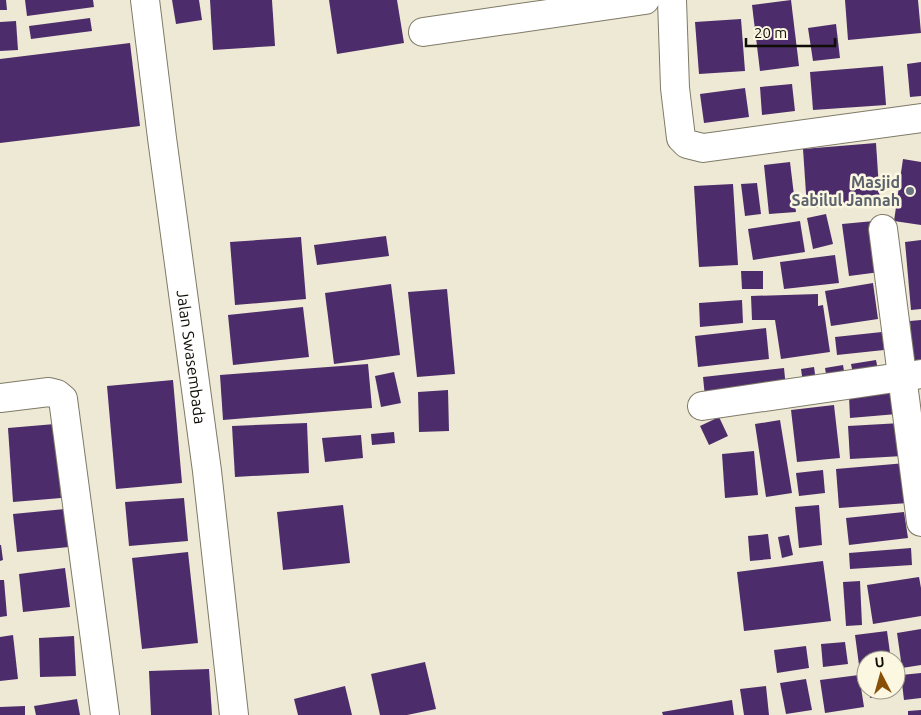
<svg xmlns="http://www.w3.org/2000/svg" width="921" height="715" viewBox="0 0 921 715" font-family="Ubuntu,sans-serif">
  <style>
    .building { fill: #4d2c6b }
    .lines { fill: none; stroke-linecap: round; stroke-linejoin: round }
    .minor-casing { stroke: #7e7a67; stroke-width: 30 }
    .tertiary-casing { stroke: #7e7a67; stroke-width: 30 }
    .minor { stroke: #fff; stroke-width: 28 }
    .tertiary { stroke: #fff; stroke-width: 28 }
    .worship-dot { fill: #6b7280; stroke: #fbf7e1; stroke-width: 2 }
    .labels { text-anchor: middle; stroke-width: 5; stroke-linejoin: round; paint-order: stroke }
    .worship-label { font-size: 16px; font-weight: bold; fill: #5b616d; stroke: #fbf7e1; text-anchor: end }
    .street-label { font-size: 16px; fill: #0f0d06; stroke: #fbf7e1 }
  </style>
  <rect width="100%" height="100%" fill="#eee9d4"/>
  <g class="building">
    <polygon points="0,0 6,0 7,10 0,10"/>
    <polygon points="25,0 93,0 94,7 27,16"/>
    <polygon points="172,0 199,0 202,20 176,24"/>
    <polygon points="210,0 272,0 275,46 213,50"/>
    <polygon points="329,0 397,0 404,43 337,54"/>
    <polygon points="791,0 799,66 760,71 752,5"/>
    <polygon points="845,0 918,0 921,33 848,40"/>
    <polygon points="90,18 92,31 31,39 29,26"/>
    <polygon points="741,19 745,71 699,74 695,22"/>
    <polygon points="16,21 18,50 0,51 0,22"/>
    <polygon points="836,24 840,58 813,61 808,28"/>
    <polygon points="130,43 140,126 0,143 0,59"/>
    <polygon points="921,62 921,96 910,97 907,64"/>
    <polygon points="883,66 886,105 813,110 810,72"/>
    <polygon points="792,84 795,111 762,115 760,87"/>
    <polygon points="745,88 749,117 704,123 700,94"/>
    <polygon points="876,143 880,204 807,208 803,149"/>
    <polygon points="903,159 921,162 921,225 894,221"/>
    <polygon points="790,162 796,212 769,214 764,165"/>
    <polygon points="757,183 761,214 745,216 741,184"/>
    <polygon points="733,184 738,265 699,267 694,186"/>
    <polygon points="826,214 833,244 813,249 807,218"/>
    <polygon points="800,221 805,252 753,260 748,229"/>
    <polygon points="874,221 880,272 849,276 842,224"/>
    <polygon points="386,236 389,256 317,265 314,245"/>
    <polygon points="301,237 306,299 235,305 230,242"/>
    <polygon points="921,240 921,309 911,310 905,242"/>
    <polygon points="835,255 839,283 784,289 780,262"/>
    <polygon points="741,271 763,271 763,289 742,289"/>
    <polygon points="873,283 878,319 831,326 825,291"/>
    <polygon points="391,284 400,355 334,364 325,293"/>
    <polygon points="447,289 455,374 417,377 408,292"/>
    <polygon points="818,294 818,306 823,305 830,352 781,359 775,320 752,320 751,296"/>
    <polygon points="742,300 743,323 700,327 699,303"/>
    <polygon points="303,307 309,357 233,365 228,315"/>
    <polygon points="921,320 921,363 913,363 910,321"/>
    <polygon points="766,328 769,359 698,367 695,336"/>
    <polygon points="882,332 884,350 837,355 835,337"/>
    <polygon points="876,360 879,375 854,379 851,364"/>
    <polygon points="368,364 372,408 223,420 220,375"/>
    <polygon points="843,365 845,377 827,380 825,368"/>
    <polygon points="814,367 816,381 803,383 801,369"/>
    <polygon points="784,368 786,388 705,397 703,377"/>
    <polygon points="394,372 401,403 381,407 375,376"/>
    <polygon points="173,380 182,483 116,489 107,386"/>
    <polygon points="448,390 449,431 419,432 418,392"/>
    <polygon points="895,392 897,414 850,418 849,396"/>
    <polygon points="834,405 840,458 797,462 791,410"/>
    <polygon points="719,417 728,436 709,445 700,426"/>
    <polygon points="780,420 792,493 766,497 755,424"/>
    <polygon points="307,423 309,473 235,477 232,426"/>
    <polygon points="901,423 903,456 850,459 848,426"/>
    <polygon points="55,424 61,498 13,502 8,428"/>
    <polygon points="394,432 395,443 372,445 371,434"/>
    <polygon points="361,435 363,458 325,462 322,438"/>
    <polygon points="754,451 758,495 725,498 722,454"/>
    <polygon points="906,463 908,503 839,508 836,469"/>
    <polygon points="823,470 825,493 799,496 796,473"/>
    <polygon points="184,498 188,541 129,546 125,502"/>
    <polygon points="343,505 350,563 283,570 277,512"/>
    <polygon points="819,505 822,545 799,548 795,507"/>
    <polygon points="65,509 69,547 17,552 13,514"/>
    <polygon points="904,512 908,538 849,545 846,518"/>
    <polygon points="768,534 771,559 750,561 748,536"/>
    <polygon points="789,535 793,555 782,558 778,537"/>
    <polygon points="0,545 1,545 3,560 0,561"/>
    <polygon points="911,548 912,565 850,569 849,553"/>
    <polygon points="188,552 198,643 142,649 132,558"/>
    <polygon points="823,561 831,621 744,631 737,572"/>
    <polygon points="65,568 70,607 23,612 19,574"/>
    <polygon points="919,577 921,588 921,616 873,624 867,585"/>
    <polygon points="0,580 4,580 7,616 0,617"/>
    <polygon points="860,581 862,625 846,626 843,582"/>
    <polygon points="921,629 921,665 902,668 897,633"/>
    <polygon points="887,631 891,660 866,660 866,664 859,665 855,635"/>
    <polygon points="13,635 18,679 0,681 0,637"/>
    <polygon points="74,636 76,676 40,677 39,638"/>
    <polygon points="845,642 848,664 823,667 821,644"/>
    <polygon points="806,646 809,668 777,673 774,650"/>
    <polygon points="425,662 436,709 407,715 380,715 371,674"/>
    <polygon points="209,669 212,715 151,715 149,671"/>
    <polygon points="921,673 921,698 904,700 901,675"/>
    <polygon points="859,675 864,707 825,713 820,680"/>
    <polygon points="806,679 812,710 786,714 780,683"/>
    <polygon points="345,686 352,715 298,715 294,699"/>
    <polygon points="766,686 769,715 744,715 740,689"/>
    <polygon points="869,690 894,690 895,693 870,698"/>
    <polygon points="77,699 80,715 36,715 34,706"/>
    <polygon points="732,700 734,715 663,715 662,712"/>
    <polygon points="25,706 25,715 0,715 0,707"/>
    <polygon points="921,710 921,715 908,715 908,711"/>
  </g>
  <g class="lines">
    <g class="minor-casing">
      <g id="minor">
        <polyline points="672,0 675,88 681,138 687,144 703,148 921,118"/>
        <polyline points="423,32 645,0"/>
        <polyline points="883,229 921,522"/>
        <polyline points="0,398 49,392 57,394 63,399 105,715"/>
        <polyline points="702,406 921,374"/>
      </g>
    </g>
    <g class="tertiary-casing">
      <g id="tertiary">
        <path id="s1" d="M145,0L162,138L207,471L234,715"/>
      </g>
    </g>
    <use href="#minor" class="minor"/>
    <use href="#tertiary" class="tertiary"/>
  </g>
  <circle class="worship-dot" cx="910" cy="191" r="5"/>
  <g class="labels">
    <g class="worship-label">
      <text x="900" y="188">Masjid<tspan x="900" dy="18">Sabilul Jannah</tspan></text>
    </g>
    <g class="street-label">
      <text dy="6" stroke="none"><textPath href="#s1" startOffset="360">Jalan Swasembada</textPath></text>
    </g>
  </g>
  <g transform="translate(881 675) rotate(354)"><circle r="24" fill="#fbf7e1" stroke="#9d9989"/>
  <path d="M0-4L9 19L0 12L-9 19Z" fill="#884f05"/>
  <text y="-8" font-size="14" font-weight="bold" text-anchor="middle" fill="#0f0d06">U</text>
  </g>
  <path d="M746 38v8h89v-8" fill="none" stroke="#0f0d06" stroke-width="2.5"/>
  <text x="754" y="38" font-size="15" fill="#0f0d06" stroke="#fbf7e1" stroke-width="4" paint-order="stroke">20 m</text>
</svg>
